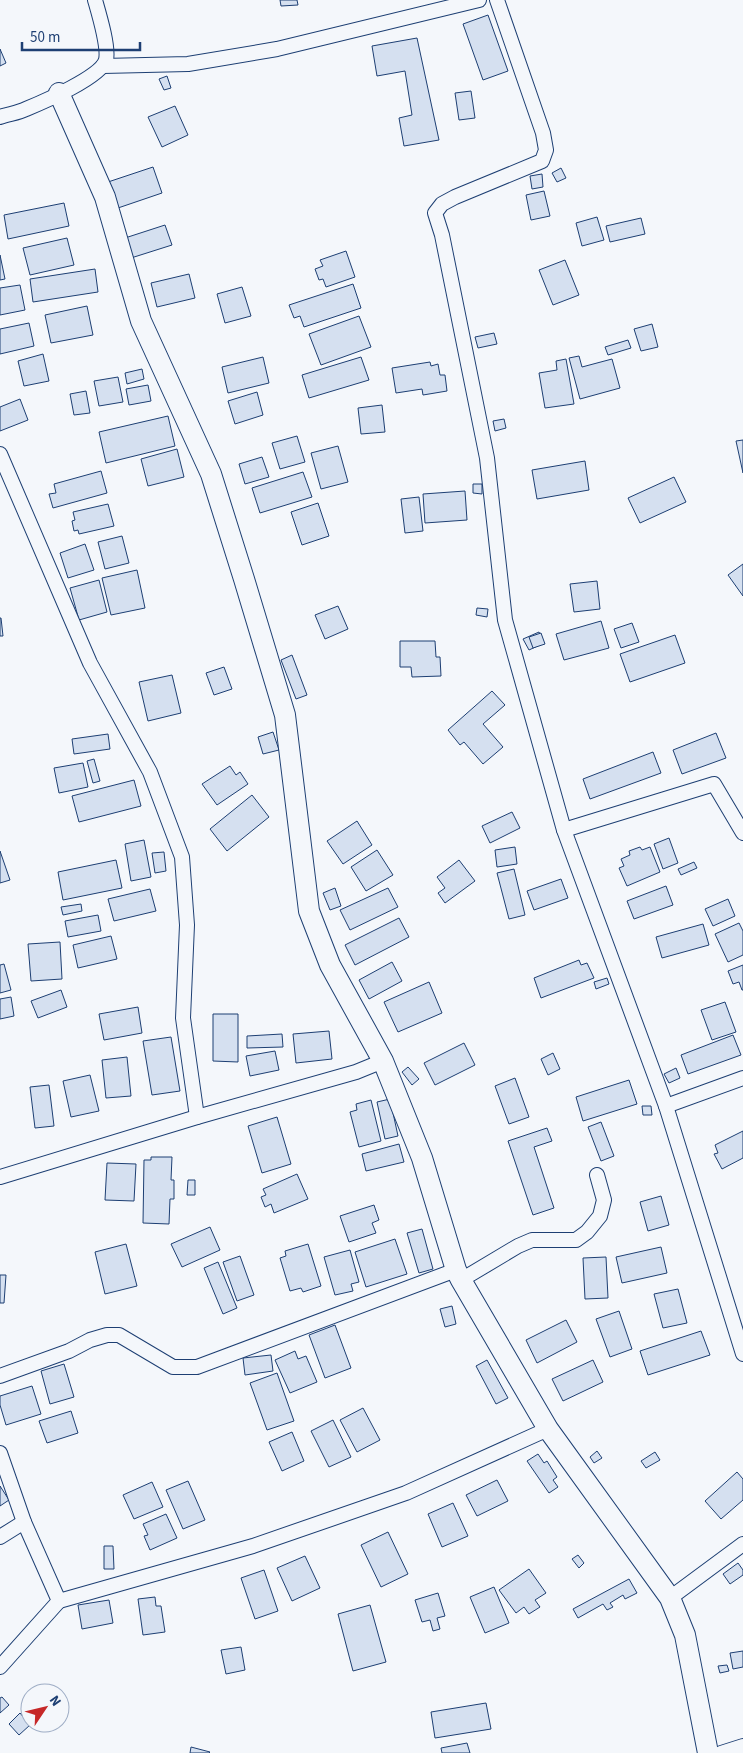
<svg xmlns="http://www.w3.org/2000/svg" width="743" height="1753" viewBox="0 0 743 1753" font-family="'Source Sans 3',sans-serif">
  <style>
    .building { fill: #d5e0f0; stroke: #1d3f73 }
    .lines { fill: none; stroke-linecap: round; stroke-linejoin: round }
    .street-casing { stroke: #1d3f73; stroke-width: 16 }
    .secondary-casing { stroke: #1d3f73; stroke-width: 22 }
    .street { stroke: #f4f7fb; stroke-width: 14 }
    .secondary { stroke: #f4f7fb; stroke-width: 20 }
  </style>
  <rect width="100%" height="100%" fill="#f4f7fb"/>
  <g class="building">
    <polygon points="280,0 297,0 298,5 281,6"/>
    <polygon points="488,15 508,71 483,80 463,24"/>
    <polygon points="417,38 439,140 404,146 399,118 412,115 405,71 377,76 372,46"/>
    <polygon points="0,49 6,63 0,66"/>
    <polygon points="167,76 171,88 164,90 159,79"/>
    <polygon points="471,91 475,118 459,120 455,93"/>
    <polygon points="175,106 188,135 162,147 148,117"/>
    <polygon points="153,167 162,193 115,209 105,183"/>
    <polygon points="561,168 566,178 557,182 552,173"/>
    <polygon points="542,174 543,187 532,189 530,176"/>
    <polygon points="544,191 550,216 531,220 526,195"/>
    <polygon points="64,203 69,226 8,239 4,215"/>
    <polygon points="597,217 604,240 582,246 576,223"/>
    <polygon points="641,218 645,234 610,242 606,226"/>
    <polygon points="165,225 172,245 131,258 125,238"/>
    <polygon points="67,238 74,265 30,275 23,248"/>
    <polygon points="346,251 355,277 326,287 323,279 319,280 315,269 323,266 320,260"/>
    <polygon points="0,255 5,279 0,280"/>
    <polygon points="565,260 579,295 553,305 539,270"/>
    <polygon points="95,269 98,292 33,302 30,279"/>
    <polygon points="189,274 195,298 157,307 151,283"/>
    <polygon points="353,284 361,308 304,327 300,316 294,318 289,305"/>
    <polygon points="20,285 25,310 0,315 0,288"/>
    <polygon points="242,287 251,316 225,323 217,294"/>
    <polygon points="87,306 93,335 51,343 45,315"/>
    <polygon points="359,316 371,347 321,365 309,334"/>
    <polygon points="29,323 34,346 0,354 0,329"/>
    <polygon points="652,324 658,347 641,351 634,329"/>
    <polygon points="494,333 497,344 478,348 475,337"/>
    <polygon points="628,340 631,348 608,355 605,347"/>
    <polygon points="43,354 49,381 24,386 18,361"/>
    <polygon points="579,356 582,367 612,359 620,388 580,399 569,358"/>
    <polygon points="263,357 269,383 228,393 222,367"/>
    <polygon points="361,357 369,380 309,398 302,375"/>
    <polygon points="566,359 574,404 545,408 539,373 557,370 556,361"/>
    <polygon points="430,362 431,366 438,364 440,375 445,375 447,391 423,395 422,389 396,393 392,368"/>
    <polygon points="142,369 144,379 127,384 125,373"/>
    <polygon points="118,377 123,402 99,406 94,381"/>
    <polygon points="148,385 151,401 129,405 126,389"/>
    <polygon points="86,391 90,413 74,415 70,394"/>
    <polygon points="257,392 263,415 235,424 228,401"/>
    <polygon points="20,399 28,420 0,431 0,407"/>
    <polygon points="382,405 385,432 361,434 358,408"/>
    <polygon points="168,416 175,446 106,463 99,432"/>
    <polygon points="504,419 506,428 495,431 493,421"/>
    <polygon points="297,436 305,462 280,469 272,443"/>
    <polygon points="743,440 743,473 736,441"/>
    <polygon points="338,446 348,482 321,489 311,453"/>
    <polygon points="177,449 184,477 148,486 141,459"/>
    <polygon points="262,457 269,477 245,484 239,464"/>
    <polygon points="585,461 589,490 537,499 532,470"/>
    <polygon points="101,471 107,493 53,508 49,494 56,493 54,484"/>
    <polygon points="303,472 312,497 260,513 252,488"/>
    <polygon points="674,477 686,502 640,523 628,498"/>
    <polygon points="473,484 482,484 482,494 473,493"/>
    <polygon points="465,491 467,520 425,523 423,494"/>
    <polygon points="419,497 423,531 405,533 401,499"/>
    <polygon points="318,503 329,536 302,545 291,512"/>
    <polygon points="108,504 114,526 79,534 78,530 74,531 72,521 75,520 73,512"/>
    <polygon points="122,536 129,563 105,569 98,542"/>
    <polygon points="85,544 94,570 68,578 60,553"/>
    <polygon points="743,564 743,596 728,575"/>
    <polygon points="137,570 145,608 111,615 102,578"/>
    <polygon points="99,580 107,612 79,620 70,588"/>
    <polygon points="597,581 600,609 574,612 570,584"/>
    <polygon points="338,606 348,629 325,639 315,615"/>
    <polygon points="477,608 488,609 487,617 476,615"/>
    <polygon points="0,618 1,618 3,636 0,636"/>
    <polygon points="601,621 609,648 564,660 556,634"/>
    <polygon points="632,623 639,642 621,648 614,629"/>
    <polygon points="539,632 544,643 529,650 523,639"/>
    <polygon points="541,633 545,644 533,648 529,637"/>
    <polygon points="675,635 685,663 630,682 620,654"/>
    <polygon points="400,641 435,641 436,657 440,657 441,676 412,677 411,667 400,667"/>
    <polygon points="292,655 307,695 296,699 281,660"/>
    <polygon points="224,667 232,689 214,695 206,673"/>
    <polygon points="172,675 181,713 148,721 139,682"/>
    <polygon points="492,691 505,705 483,724 503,747 483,764 464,742 460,745 448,730"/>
    <polygon points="273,732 279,750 263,754 258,737"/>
    <polygon points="716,733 726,758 682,774 673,750"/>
    <polygon points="108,734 110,749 74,754 72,739"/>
    <polygon points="653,752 661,773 590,799 583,779"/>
    <polygon points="94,759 100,781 93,783 87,761"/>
    <polygon points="83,763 88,787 59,793 54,768"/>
    <polygon points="230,766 236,775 240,772 248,784 217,805 202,784"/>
    <polygon points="134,780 141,806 79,822 72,796"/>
    <polygon points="252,795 269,817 227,851 210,829"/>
    <polygon points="512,812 520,828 490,843 482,826"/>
    <polygon points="357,821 372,845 343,864 327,841"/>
    <polygon points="669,838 678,863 663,869 654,844"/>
    <polygon points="144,840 151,877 131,881 125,844"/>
    <polygon points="515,847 517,864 497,867 495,850"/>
    <polygon points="640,847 642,850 650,847 660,872 627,886 619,868 624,866 621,859 630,855 629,851"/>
    <polygon points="377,850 393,875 366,891 351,867"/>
    <polygon points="0,851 10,880 0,883"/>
    <polygon points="164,852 166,871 155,873 152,853"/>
    <polygon points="116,860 122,888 63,900 58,872"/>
    <polygon points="459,860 475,881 445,903 438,893 445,888 437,877"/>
    <polygon points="694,862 697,868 681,875 678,869"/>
    <polygon points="514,869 525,915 509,919 497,873"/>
    <polygon points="561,879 568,898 534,910 527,891"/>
    <polygon points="666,886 673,905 634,919 627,901"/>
    <polygon points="335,888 341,906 330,910 323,893"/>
    <polygon points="388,888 398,907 350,930 340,910"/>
    <polygon points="150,889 156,911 114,921 108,899"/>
    <polygon points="728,899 735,916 713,926 705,909"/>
    <polygon points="81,904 82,911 63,915 61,907"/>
    <polygon points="98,915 101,931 68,937 65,921"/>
    <polygon points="399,918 409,937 355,965 345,945"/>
    <polygon points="739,923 743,931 743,955 728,962 715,934"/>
    <polygon points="703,924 709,945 662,958 656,937"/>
    <polygon points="111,936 117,959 78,968 73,945"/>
    <polygon points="60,942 62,979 31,981 28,944"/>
    <polygon points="579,960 581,965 587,963 594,978 541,998 534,978"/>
    <polygon points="392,962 402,981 369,999 359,980"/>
    <polygon points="4,964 11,990 0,993 0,965"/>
    <polygon points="743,965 743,990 742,990 739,982 733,984 728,971"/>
    <polygon points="607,978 609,984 596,989 594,982"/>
    <polygon points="429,982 442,1013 398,1032 384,1002"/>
    <polygon points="61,990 67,1007 38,1018 31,1001"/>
    <polygon points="11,997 14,1016 0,1019 0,999"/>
    <polygon points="725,1002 736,1032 712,1040 701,1010"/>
    <polygon points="138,1007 142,1033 104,1040 99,1014"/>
    <polygon points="213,1014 238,1014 238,1062 213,1061"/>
    <polygon points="329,1031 332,1059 296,1063 293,1034"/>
    <polygon points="282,1034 283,1047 247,1048 247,1036"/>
    <polygon points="733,1035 741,1055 688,1074 681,1055"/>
    <polygon points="171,1037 180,1091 152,1095 143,1041"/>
    <polygon points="464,1043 475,1065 435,1085 424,1063"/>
    <polygon points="275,1051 279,1070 250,1076 246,1056"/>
    <polygon points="553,1053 560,1069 548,1075 541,1059"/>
    <polygon points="127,1057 131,1096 106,1098 102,1060"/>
    <polygon points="408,1067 419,1079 412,1085 402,1072"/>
    <polygon points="676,1068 680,1078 669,1083 664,1074"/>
    <polygon points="90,1075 99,1111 71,1117 63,1081"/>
    <polygon points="515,1078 529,1117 509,1124 495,1086"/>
    <polygon points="629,1080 637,1104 583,1121 576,1097"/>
    <polygon points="49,1085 54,1126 35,1128 30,1087"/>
    <polygon points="390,1099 398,1136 385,1139 377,1102"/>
    <polygon points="371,1100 381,1141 359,1147 350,1112 357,1110 356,1104"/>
    <polygon points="642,1106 651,1106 652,1115 643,1115"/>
    <polygon points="277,1117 291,1164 262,1173 248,1126"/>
    <polygon points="601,1122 614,1156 601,1161 588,1127"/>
    <polygon points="547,1128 552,1141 534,1147 554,1208 533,1215 508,1141"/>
    <polygon points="743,1131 743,1158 722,1169 714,1154 718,1153 715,1145"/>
    <polygon points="399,1144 404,1162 366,1171 362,1154"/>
    <polygon points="151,1157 172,1157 171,1180 174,1180 174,1199 170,1199 169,1224 143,1223 144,1160 151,1160"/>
    <polygon points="107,1163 136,1164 134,1201 105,1200"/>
    <polygon points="297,1174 308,1199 274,1213 271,1204 265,1207 261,1197 266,1195 263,1189"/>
    <polygon points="188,1180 195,1180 195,1195 187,1195"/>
    <polygon points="661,1196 669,1225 648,1231 640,1202"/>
    <polygon points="374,1205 379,1220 372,1223 376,1233 349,1242 340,1216"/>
    <polygon points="210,1227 220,1250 182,1267 171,1244"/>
    <polygon points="422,1229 433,1269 419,1273 407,1233"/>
    <polygon points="395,1239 407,1274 366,1287 355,1252"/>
    <polygon points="126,1244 137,1286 105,1294 95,1252"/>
    <polygon points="308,1244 321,1286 303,1292 301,1288 290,1291 280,1258 286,1256 285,1251"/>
    <polygon points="661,1247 667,1273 622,1283 616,1257"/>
    <polygon points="350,1250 359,1282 351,1284 353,1291 335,1295 324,1257"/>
    <polygon points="240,1256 254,1295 237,1301 223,1262"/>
    <polygon points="606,1257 608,1298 585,1299 583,1258"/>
    <polygon points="218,1262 237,1308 223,1314 204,1268"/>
    <polygon points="0,1275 6,1275 4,1303 0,1303"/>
    <polygon points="678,1289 687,1323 663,1328 654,1294"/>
    <polygon points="452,1306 456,1324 445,1327 440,1309"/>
    <polygon points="619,1311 632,1349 610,1357 596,1319"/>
    <polygon points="566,1320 577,1342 537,1363 526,1340"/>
    <polygon points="335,1325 351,1368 325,1378 309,1335"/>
    <polygon points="701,1331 710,1355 648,1375 640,1351"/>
    <polygon points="295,1351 298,1359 306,1356 317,1382 290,1393 275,1360"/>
    <polygon points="271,1355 273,1371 245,1375 243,1358"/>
    <polygon points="487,1360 508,1398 496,1404 476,1366"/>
    <polygon points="593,1360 603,1382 563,1401 552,1379"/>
    <polygon points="64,1364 74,1397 50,1404 41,1371"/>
    <polygon points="277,1373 294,1421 267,1430 250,1383"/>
    <polygon points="32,1386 41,1414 6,1425 0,1405 0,1396"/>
    <polygon points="363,1408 380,1440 357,1452 340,1420"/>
    <polygon points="71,1411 78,1433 47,1443 39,1421"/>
    <polygon points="333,1420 351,1457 329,1467 311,1431"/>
    <polygon points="292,1432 304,1461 282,1471 269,1442"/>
    <polygon points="597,1451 602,1458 594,1463 590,1457"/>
    <polygon points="655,1452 660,1460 646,1468 641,1461"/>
    <polygon points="538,1454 544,1463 547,1461 557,1477 553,1480 558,1487 549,1493 527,1461"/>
    <polygon points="737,1472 743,1479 743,1500 721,1519 705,1501"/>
    <polygon points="497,1480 508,1501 477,1516 466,1495"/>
    <polygon points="188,1481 205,1520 183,1529 166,1490"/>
    <polygon points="152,1482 163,1507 134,1519 123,1495"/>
    <polygon points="0,1486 9,1500 0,1506"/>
    <polygon points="453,1503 468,1536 442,1547 428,1514"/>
    <polygon points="166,1514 177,1538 150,1550 144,1536 148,1535 143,1524"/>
    <polygon points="388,1532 408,1574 381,1587 361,1545"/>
    <polygon points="104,1546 113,1546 114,1569 104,1569"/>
    <polygon points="578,1555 584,1563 579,1568 572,1559"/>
    <polygon points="305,1556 320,1588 292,1601 277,1568"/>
    <polygon points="738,1563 743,1570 743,1575 730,1584 723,1574"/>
    <polygon points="529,1569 546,1593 535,1600 540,1607 529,1614 524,1607 516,1613 499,1590"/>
    <polygon points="264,1570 278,1611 255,1619 241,1578"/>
    <polygon points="629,1579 637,1593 625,1599 623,1595 610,1603 613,1607 607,1610 603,1604 578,1618 573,1609"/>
    <polygon points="494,1587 509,1623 485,1633 470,1597"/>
    <polygon points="438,1593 445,1616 437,1618 440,1629 433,1631 430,1620 422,1622 415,1600"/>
    <polygon points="155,1597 156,1606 161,1606 165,1632 143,1635 138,1599"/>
    <polygon points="109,1600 113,1623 82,1629 78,1605"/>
    <polygon points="370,1605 386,1662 353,1671 338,1614"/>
    <polygon points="241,1647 245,1670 226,1674 221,1650"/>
    <polygon points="743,1651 743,1667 733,1669 730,1653"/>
    <polygon points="727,1665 729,1671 720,1673 718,1666"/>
    <polygon points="2,1697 9,1705 0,1713 0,1698"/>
    <polygon points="486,1703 491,1729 435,1738 431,1712"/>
    <polygon points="20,1713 30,1725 19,1735 9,1724"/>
    <polygon points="467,1743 470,1753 442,1753 441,1748"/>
    <polygon points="191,1747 210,1752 209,1753 190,1753"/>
  </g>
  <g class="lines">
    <g class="street-casing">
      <g id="street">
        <polyline points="497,0 543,133 546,150 542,161 455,197 442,204 435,213 442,235 487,458 505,620 564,830 666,1106 743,1354"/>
        <polyline points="103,66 188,64 277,49 479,0"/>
        <path d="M0,117C8,114 18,113 26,109C43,102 101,77 106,60C109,47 99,14 95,0"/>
        <polyline points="0,454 90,663 150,772 182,857 187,925 183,1018 197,1117"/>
        <polyline points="564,830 714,784 743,833"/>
        <polyline points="666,1106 743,1078"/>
        <polyline points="0,1177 197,1117 356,1072 383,1061"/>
        <polyline points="461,1280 518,1246 532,1240 576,1240 587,1232 600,1216 604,1200 597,1175"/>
        <polyline points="0,1376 69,1351 90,1340 107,1335 119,1335 173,1367 197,1367 456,1270"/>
        <polyline points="0,1453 24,1522 59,1601 0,1667"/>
        <polyline points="0,1537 24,1522"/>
        <polyline points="670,1598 743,1544"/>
        <polyline points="59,1601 253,1546 406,1493 548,1429"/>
        <polyline points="721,1753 743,1746"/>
      </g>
    </g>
    <g class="secondary-casing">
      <polyline id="secondary" points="59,93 105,197 141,321 211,474 244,579 285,715 309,911 330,965 383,1061 422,1158 456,1270 461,1280 548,1429 670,1598 685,1635 708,1753"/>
    </g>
    <use href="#street" class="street"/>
    <use href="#secondary" class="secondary"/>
  </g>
  <g transform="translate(45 1708) rotate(55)"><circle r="24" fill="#f4f7fb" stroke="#9eadc5"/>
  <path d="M0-4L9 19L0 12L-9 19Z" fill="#c62828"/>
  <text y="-8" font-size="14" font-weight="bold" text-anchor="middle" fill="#1d3f73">N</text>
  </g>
  <path d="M22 42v8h118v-8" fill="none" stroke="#1d3f73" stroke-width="2.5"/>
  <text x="30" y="42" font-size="15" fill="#1d3f73" stroke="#f4f7fb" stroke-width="4" paint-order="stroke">50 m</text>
</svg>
